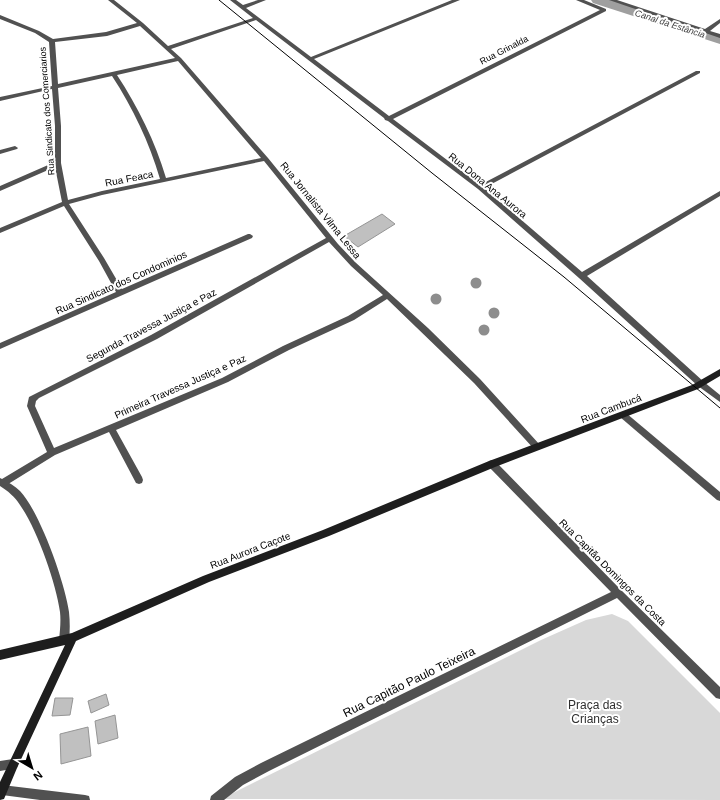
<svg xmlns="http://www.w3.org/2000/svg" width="720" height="800" viewBox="0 0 720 800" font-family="Helvetica,sans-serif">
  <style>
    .green { fill: #d8d8d8 }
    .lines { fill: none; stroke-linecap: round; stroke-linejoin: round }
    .canal { fill: #9f9f9f; fill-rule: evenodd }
    .building { fill: #c0c0c0; stroke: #959595 }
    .lane { fill: #515151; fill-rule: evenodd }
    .street { fill: #515151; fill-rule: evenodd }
    .secondary { fill: #1e1e1e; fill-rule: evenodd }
    .tram { stroke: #000; stroke-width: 1 }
    .tree { fill: #8d8d8d }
    .labels { text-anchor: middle; stroke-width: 4; stroke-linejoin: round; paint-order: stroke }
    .far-water-label { font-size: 9px; font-style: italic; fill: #404040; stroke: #fff }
    .far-street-label { font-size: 9px; fill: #000; stroke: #fff }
    .street-label { font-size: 10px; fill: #000; stroke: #fff }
    .near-street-label { font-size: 12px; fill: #000; stroke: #fff }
    .near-park-label { font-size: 12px; fill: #2f2f2f; stroke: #fff }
  </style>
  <rect width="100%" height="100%" fill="#fff"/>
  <polygon class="green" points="612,614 628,621 720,713 720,800 221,799 541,640 586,620"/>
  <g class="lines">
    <polygon class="canal" points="591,0 612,0 720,35 720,44 593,3"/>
  </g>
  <g class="building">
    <polygon points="382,214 395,224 358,247 344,236"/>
    <polygon points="106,694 109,705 91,713 88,701"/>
    <polygon points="55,698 73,698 70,715 52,716"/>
    <polygon points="115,715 118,738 98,744 95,721"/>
    <polygon points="88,727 91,756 61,764 60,734"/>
  </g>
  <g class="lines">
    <path class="lane" d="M2,479C8,482 15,486 20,491C40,512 65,583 69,612C70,622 70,631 69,640L67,643L64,645L61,643L59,640C60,631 61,621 60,612C56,583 37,529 20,505C15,497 8,491 0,486V480Z"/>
    <g class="street">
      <path d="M108,0H114L143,23L168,46L253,18L230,0H236L243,5L258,0H266L246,8L311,57L452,0H460L314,59L389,116L600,10L576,0H584L606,9V11L393,119L480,185L696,71H700V73L484,188L582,272L720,191V196L587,276L704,382L720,395V402L698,386L579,278L478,189L388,121L385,120L384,118L256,20L171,49L181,58L268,158L338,244L355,262L428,328L480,379L540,445L541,447L540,449L537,450L534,449L474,383L387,299L354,320L289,350L228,382L116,430L142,477L143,480L142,483L139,484L136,483L109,432L55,455L5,486H0V478L2,479L47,452L27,406L29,397L151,335L326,238L264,161L102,195L69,204L104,258L122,289L248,234H250L253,236L252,238L0,349V343L116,292L99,261L64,206L0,233V228L62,202L55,167L0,191V186L55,162V126L52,89L0,101V97L52,86L49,42L35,33L0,19V15L39,31L53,39L106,32L137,23ZM140,26L175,58L58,84L55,42L107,36ZM178,61L261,158L166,178C155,141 138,107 117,75ZM112,76C133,108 149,142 160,179L102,191L68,200L61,163V126L58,88ZM329,242L351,266L383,295L348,316L283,346L222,378L54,448L35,406L36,401L39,398L157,339Z"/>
      <polygon points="609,0 617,0 705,29 720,19 720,23 710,31 720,34 720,38"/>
      <polygon points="15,146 18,148 17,149 0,154 0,150"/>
      <polygon points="623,412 626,413 720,492 720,501 717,500 620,417 619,415 620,413"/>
      <polygon points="492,460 495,461 621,590 720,687 720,699 716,698 617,598 269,771 243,785 224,800 210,800 211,796 235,777 261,763 611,592 489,467 488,464 489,461"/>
      <polygon points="13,759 17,760 18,764 17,768 0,771 0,761"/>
      <polygon points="0,785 2,785 85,795 89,796 90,800 40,800 2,795 0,795"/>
    </g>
    <polygon class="secondary" points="720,369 720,376 698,389 495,467 329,536 209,582 76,641 17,768 4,799 0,800 0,782 65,645 0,660 0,650 72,633 203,576 323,530 489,461 692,385"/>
    <polyline class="tram" points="219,0 432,173 564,277 720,408"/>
  </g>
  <g class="tree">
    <circle cx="476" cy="283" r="5.5"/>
    <circle cx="436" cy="299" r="5.5"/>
    <circle cx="494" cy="313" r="5.5"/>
    <circle cx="484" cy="330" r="5.5"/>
  </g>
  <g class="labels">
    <g class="far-water-label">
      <text transform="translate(670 24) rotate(18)" y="3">Canal da Estância</text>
    </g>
    <g class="far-street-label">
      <text transform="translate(504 50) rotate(-27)" y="3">Rua Grinalda</text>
      <text transform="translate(47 111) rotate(-94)" y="3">Rua Sindicato dos Comerciarios</text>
    </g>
    <g class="street-label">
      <text transform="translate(129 178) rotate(-11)" y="4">Rua Feaca</text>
      <text transform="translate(488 185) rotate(39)" y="4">Rua Dona Ana Aurora</text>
      <text transform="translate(321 210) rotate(51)" y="4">Rua Jornalista Vilma Lessa</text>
      <text transform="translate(121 282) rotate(-24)" y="4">Rua Sindicato dos Condominios</text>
      <text transform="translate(151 325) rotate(-28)" y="4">Segunda Travessa Justiça e Paz</text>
      <text transform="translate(180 386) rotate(-24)" y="4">Primeira Travessa Justiça e Paz</text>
      <text transform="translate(611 408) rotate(-21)" y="4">Rua Cambucá</text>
      <text transform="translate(250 550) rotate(-21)" y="4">Rua Aurora Caçote</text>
      <text transform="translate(613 572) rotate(45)" y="4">Rua Capitão Domingos da Costa</text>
    </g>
    <g class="near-street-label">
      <text transform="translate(409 682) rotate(-26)" y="4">Rua Capitão Paulo Teixeira</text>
    </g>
    <g class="near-park-label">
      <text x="595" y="709">Praça das<tspan x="595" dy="14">Crianças</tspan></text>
    </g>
  </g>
  <g transform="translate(32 768) rotate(142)" stroke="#ffffff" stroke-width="3" paint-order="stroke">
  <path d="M0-3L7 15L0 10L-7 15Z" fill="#000000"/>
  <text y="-6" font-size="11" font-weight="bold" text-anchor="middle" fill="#000000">N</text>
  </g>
</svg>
